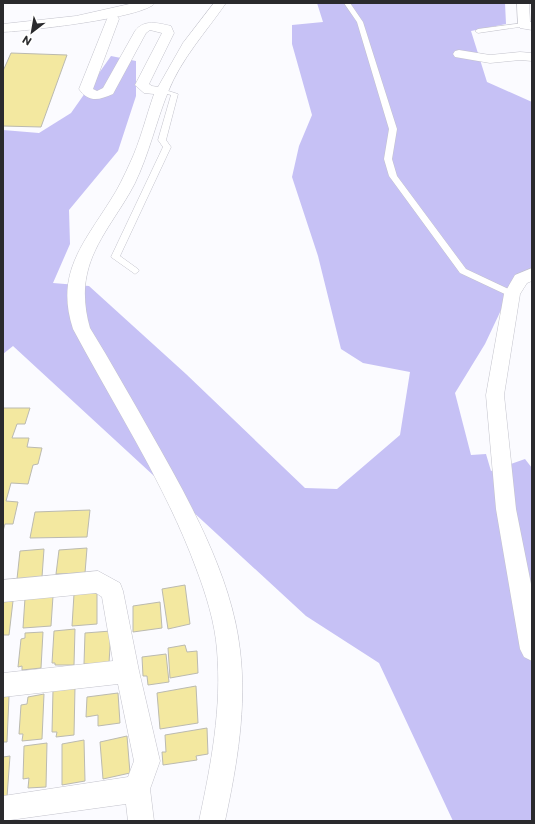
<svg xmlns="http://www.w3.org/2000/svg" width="535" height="824" viewBox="0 0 535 824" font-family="Commissioner,sans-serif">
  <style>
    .green { fill: #c6c1f5 }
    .building { fill: #f3e8a0; stroke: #bbbab0 }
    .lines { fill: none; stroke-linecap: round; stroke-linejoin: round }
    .lane-casing { stroke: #c3c3cc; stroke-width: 1 }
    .street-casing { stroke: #c3c3cc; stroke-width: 1 }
    .secondary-casing { stroke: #c3c3cc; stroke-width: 1 }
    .lane { fill: #fff; fill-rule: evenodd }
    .street { fill: #fff; fill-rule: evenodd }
    .secondary { fill: #fff; fill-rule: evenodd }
  </style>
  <rect width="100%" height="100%" fill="#fbfbff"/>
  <polygon class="green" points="317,3 505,3 506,24 471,31 487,82 532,102 532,269 517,276 485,344 455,393 471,455 486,454 491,471 525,459 532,468 532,821 453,821 379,663 306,616 13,346 3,354 3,130 39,133 71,113 111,56 136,61 136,96 118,151 69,210 70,244 53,283 89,286 186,374 305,488 337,489 400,435 410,372 363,363 341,349 318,256 292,177 299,146 312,115 292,44 292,25 323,22"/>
  <g class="building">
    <polygon points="11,53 67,55 41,127 3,126 3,71"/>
    <polygon points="3,408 30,408 25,424 17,424 12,438 29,438 27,447 42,448 38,464 33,465 28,484 11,483 6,501 18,502 13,524 5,524 3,531"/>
    <polygon points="90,510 87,537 30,538 35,512"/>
    <polygon points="87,548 85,573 56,574 59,550"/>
    <polygon points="44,549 42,577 17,579 20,551"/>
    <polygon points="185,585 190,624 168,629 162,589"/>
    <polygon points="97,593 97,624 72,626 74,594"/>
    <polygon points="53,596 51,626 23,628 25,598"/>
    <polygon points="13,601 9,635 3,635 3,602"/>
    <polygon points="160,602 162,628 133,632 133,606"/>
    <polygon points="75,629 74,665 55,665 55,663 52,663 54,631"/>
    <polygon points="111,631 109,663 84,664 85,633"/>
    <polygon points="43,632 41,668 22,670 22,666 18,667 21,639 25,638 25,633"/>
    <polygon points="185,645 187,652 197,651 198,673 170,678 168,648"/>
    <polygon points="166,654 169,682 148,685 147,676 143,676 142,657"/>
    <polygon points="196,686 198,723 160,729 157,693"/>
    <polygon points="75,687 74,735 56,737 57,732 52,732 53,690"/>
    <polygon points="118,693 120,723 98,726 98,715 86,717 87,697"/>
    <polygon points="44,694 42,739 22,741 23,734 19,734 21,705 27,704 28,697"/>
    <polygon points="9,696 7,742 3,742 3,697"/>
    <polygon points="207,728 208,754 196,756 197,760 163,765 162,752 166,752 165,735"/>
    <polygon points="127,736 130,773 103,779 100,742"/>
    <polygon points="84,740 85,781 62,785 62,744"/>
    <polygon points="47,743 46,787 28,788 29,778 23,779 24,746"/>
    <polygon points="10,756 7,797 3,798 3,757"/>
  </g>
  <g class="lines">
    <g class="lane-casing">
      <g id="lane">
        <polygon points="344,3 350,3 363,22 397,129 392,159 397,176 466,269 515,292 516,294 515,296 509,296 460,273 389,176 384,159 389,129 357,22"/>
        <polygon points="524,23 527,25 526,26 478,33 475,31 478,29"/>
        <polygon points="162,89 178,94 166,140 171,147 120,256 138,269 139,271 135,274 111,257 163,147 158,140 171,95 160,92 160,90"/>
      </g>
    </g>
    <g class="street-casing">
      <g id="street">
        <path d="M214,3H226C206,32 181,59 168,92C156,122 149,154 135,183C120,213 94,241 87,274C83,291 85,311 90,328C111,362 131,398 151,433C187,496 232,576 240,650C247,707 237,765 225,821H199C211,765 222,708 217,650C215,623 206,594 196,568C165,484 115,408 73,329C55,274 83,244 110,201C118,189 124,176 130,163C140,142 146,117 154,94L144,93L135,85L162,33L150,30L146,33L113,94C99,100 89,103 79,89L107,19L109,16H117L119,19L93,89L97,91L103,88L135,31C144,19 158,23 171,26L174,33L149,84L152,86L158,87L183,43Z"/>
        <polygon points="517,3 529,3 530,22 532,22 532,30 520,28 518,25"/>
        <polygon points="459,50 490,55 520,52 532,53 532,61 520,60 490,63 455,57 453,54 455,51"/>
        <polygon points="532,268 532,281 527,283 520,294 504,395 516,509 532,589 532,661 524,657 520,649 496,509 486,395 504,294 515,275"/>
        <polygon points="98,571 120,583 123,591 139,671 160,761 150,789 154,821 128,821 126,804 3,821 3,796 128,777 134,761 118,684 3,697 3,673 113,661 102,597 96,593 3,602 3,580"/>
      </g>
    </g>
    <g class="secondary-casing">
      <path id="secondary" d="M134,3H155C144,18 26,31 3,32V24L76,16Z"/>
    </g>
    <use href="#lane" class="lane"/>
    <use href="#street" class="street"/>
    <use href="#secondary" class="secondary"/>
  </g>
  <rect width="535" height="824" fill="none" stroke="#2a2a2d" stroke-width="8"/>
  <g transform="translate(32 32) rotate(211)" stroke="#ffffff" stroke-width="3" paint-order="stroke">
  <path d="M0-3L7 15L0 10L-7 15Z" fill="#2a2a2d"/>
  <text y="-6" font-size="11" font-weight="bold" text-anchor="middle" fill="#2a2a2d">N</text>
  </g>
</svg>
